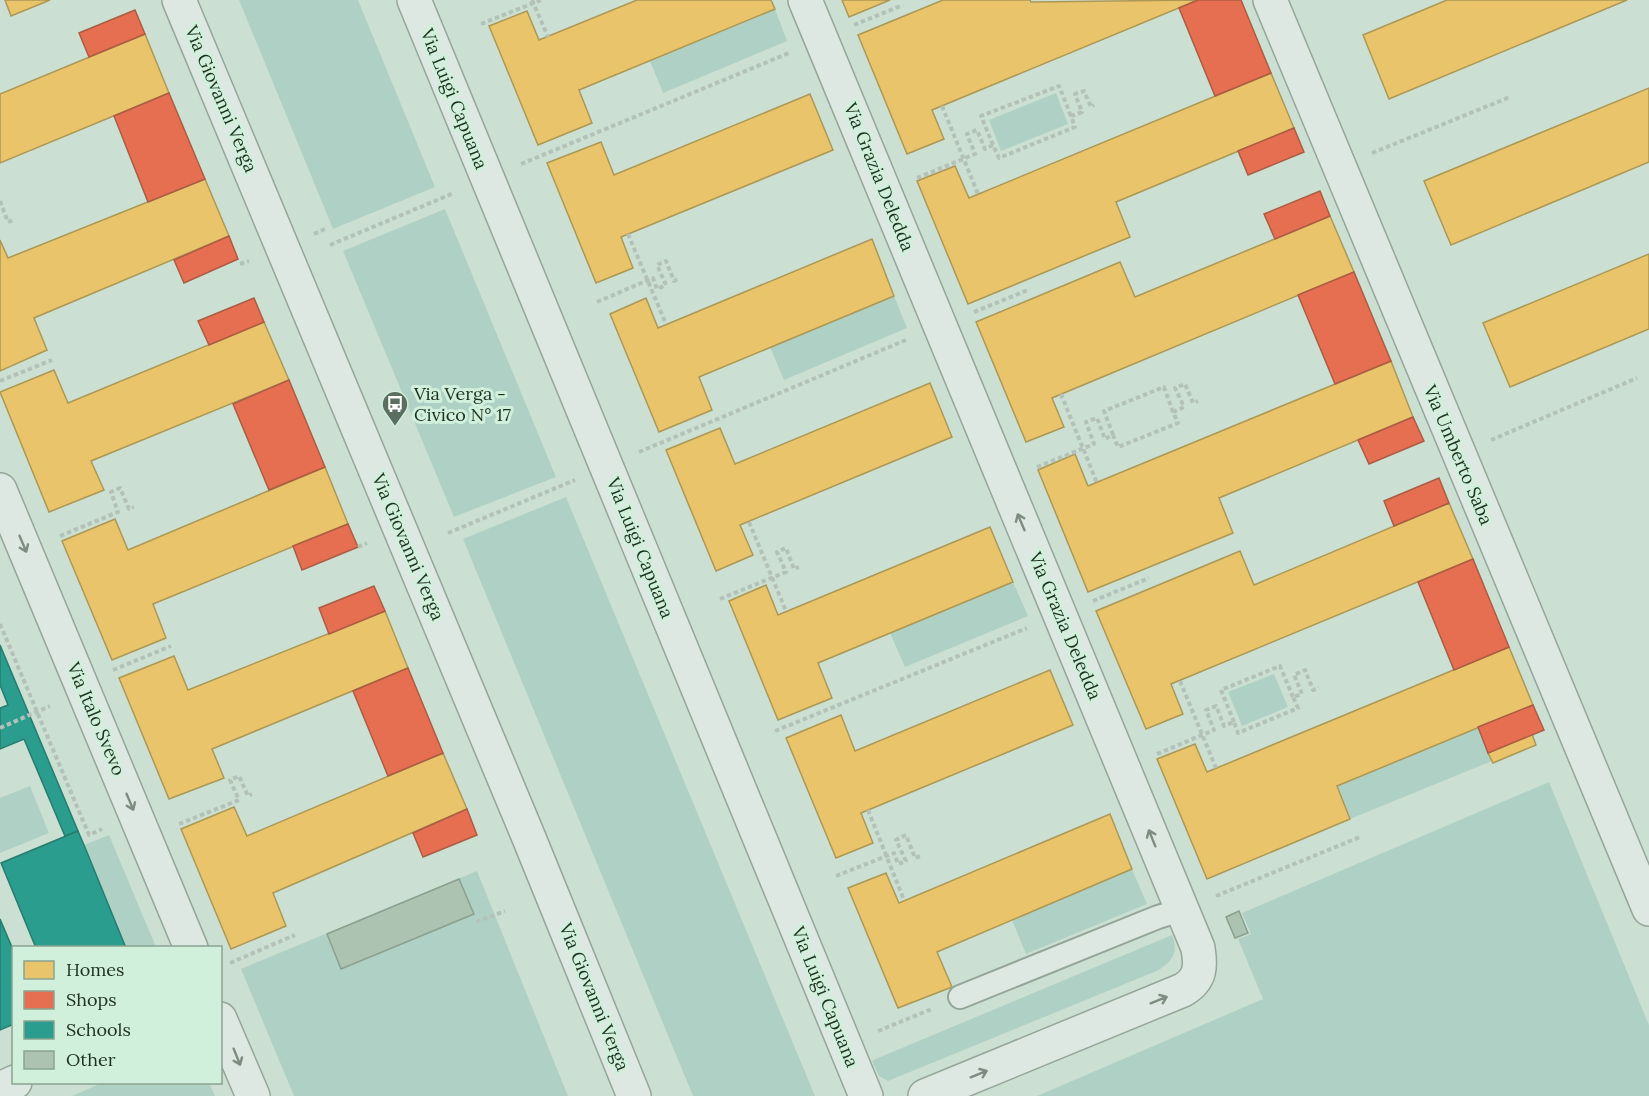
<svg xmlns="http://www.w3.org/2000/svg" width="1649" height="1096" viewBox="0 0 1649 1096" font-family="Lora,serif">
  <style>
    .green { fill: #afd1c5 }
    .homes { fill: #e9c46a; stroke: #ac9854; stroke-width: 1.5 }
    .shops { fill: #e76f51; stroke: #ab5c43; stroke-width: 1.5 }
    .schools { fill: #2a9d8f; stroke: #267d6e; stroke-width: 1.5 }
    .building { fill: #acc3b1; stroke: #8b9f8f; stroke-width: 1.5 }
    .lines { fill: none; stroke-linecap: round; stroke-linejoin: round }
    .lane-casing { stroke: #95a599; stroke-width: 26 }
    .street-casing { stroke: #95a599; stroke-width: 36 }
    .path { stroke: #b4c1b8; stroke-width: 4; stroke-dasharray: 4.5 3; stroke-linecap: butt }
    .lane { stroke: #dce8e1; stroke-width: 22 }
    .street { stroke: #dce8e1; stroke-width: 33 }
    .oneway { stroke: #7d8c81 }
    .labels { text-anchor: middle; stroke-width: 6; stroke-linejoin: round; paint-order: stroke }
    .street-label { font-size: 18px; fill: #1e3121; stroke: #d1f0dc }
    .poi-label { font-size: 18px; fill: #1e3121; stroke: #d1f0dc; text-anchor: start }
  </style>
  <rect width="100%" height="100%" fill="#cbe0d3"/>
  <g class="green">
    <polygon points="239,0 358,0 435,187 333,229"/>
    <polygon points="775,9 787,41 663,93 650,61"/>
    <polygon points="1056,93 1068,124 1001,151 989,120"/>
    <polygon points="445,209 556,477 454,517 343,251"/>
    <polygon points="894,296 907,328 784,380 770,347"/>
    <polygon points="566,497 815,1096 693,1096 463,539"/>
    <polygon points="1013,582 1028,616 905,667 890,633"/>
    <polygon points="1274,674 1288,707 1242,726 1228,692"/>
    <polygon points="1478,727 1492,761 1350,819 1337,786"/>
    <polygon points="1549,782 1649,1025 1649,1096 1037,1096 1263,999 1238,939 1251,934 1242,913"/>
    <polygon points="30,786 49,833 0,853 0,798"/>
    <polygon points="109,835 156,947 126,947 84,845"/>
    <polygon points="1132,869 1147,904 1026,954 1012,920"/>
    <polygon points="477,871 568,1096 294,1096 241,969"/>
    <path d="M1172,935C1179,952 1173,960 1159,970L888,1081L879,1076L872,1061L878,1058Z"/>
    <polygon points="104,1082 209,1083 215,1096 72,1096"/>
  </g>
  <g class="homes">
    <polygon points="5,0 50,0 11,16"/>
    <polygon points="637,0 771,0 775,9 579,90 592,123 538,145 489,26 527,11 539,40"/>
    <polygon points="842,0 890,0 849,17"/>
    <polygon points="943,0 1030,0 1031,2 1198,0 932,110 944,139 907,154 858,35"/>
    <polygon points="1447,0 1627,0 1389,99 1363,35"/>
    <polygon points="145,34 169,93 0,163 0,94"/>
    <polygon points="1271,73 1294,128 1116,202 1130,237 968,304 917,181 955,166 969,198"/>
    <polygon points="1649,88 1649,162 1451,245 1424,181"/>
    <polygon points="810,94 833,150 621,237 633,268 596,283 547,163 601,142 614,175"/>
    <polygon points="205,179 229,236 34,318 47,350 0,371 0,240 8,258"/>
    <polygon points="1330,216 1354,272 1052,398 1064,427 1026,442 976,322 1120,262 1135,297"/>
    <polygon points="872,239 894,296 699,377 712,410 659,432 610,314 646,298 658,328"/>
    <polygon points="1649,254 1649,329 1510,387 1483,323"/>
    <polygon points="264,322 289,380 91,461 104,490 49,512 0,392 54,370 68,403"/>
    <polygon points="1391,361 1413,417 1219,498 1233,533 1088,592 1038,470 1075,454 1088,486"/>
    <polygon points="930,383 952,437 740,525 753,555 716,571 666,450 720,428 735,464"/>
    <polygon points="325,467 348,524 153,604 166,638 112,660 62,541 115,519 128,550"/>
    <polygon points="1449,503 1473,559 1171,684 1183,714 1146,729 1096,611 1240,551 1254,585"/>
    <polygon points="990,527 1013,582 818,663 832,698 778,720 729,601 766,585 778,615"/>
    <polygon points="385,611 408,668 212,749 224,778 169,799 119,678 174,656 188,690"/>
    <polygon points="1509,647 1533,705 1337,786 1350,819 1207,879 1157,759 1195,744 1207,772"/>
    <polygon points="1050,670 1073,725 861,813 873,843 836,858 786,738 841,715 855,751"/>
    <polygon points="1532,734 1536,745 1493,763 1488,753"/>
    <polygon points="443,753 467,809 273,893 286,926 231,949 181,829 234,807 247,836"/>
    <polygon points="1110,814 1132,869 937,952 952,987 898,1008 848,888 886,873 899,903"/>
  </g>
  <g class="shops">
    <polygon points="1198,0 1241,0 1271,73 1215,96 1179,8"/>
    <polygon points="135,10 145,34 89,57 79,33"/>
    <polygon points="169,93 205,179 148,202 114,116"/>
    <polygon points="1294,128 1304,152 1248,175 1238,151"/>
    <polygon points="1320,191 1330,216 1275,239 1264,214"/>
    <polygon points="229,236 238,259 184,283 174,260"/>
    <polygon points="1354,272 1391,361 1335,384 1298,295"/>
    <polygon points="254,298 264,322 209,345 198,321"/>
    <polygon points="289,380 325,467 269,490 233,404"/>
    <polygon points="1413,417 1424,441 1369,464 1358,440"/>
    <polygon points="1439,478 1449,503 1394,526 1384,501"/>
    <polygon points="348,524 358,547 302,570 293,546"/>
    <polygon points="1473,559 1509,647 1454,670 1418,582"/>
    <polygon points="374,586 385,611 329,634 319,608"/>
    <polygon points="408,668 443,753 388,776 353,691"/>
    <polygon points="1533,705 1544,730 1488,753 1478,727"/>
    <polygon points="467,809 477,835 423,857 413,833"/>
  </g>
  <g class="schools">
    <polygon points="0,645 78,831 65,836 24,739 0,749 0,708 8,705 0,685"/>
    <polygon points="78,831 84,845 126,948 36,948 1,863"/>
    <polygon points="0,919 14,952 14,1024 0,1030"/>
  </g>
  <g class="building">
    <polygon points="459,879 474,914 341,969 327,934"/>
    <polygon points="1239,911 1248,933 1235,938 1226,917"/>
  </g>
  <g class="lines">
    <g class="lane-casing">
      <polyline id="lane" points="960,997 1158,917 1182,910"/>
    </g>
    <g class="street-casing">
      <g id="street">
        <polyline points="179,0 529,838 634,1096"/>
        <polyline points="414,0 866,1096"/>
        <path d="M805,0L1198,948C1201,967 1201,979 1183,990L925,1096"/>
        <polyline points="1270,0 1649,909"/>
        <polyline points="0,490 191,948"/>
        <polyline points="220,1019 253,1096"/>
        <polyline points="0,1089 15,1082"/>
      </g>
    </g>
    <g class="path">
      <polyline points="532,0 548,37"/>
      <polyline points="481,24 541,0"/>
      <polyline points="854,25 903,5"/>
      <polyline points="942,106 978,194"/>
      <polyline points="993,145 981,116 1059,86 1071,116"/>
      <polyline points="1372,153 1510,97"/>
      <polyline points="521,164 789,53"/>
      <polyline points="917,178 975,154 967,134 977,130 985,149 993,145 999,158 1075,127 1071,116 1082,112 1075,94 1084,91 1091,107 1094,105"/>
      <polyline points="0,201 8,222 13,220"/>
      <polyline points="314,234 325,229"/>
      <polyline points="628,234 666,324"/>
      <polyline points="330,245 454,193"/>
      <polyline points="240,264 249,261"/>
      <polyline points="597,302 653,278 657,289 666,285 657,265 666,261 674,281 680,278"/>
      <polyline points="974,312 1028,290"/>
      <polyline points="0,381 52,360"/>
      <polyline points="1061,394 1097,483"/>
      <polyline points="1113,435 1104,411 1164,387 1173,412"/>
      <polyline points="1491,440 1637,378"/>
      <polyline points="639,452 906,340"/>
      <polyline points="1037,467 1094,444 1086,422 1097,418 1105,439 1113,435 1118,447 1178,423 1173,412 1184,407 1175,388 1185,384 1193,403 1198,401"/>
      <polyline points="749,522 786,611"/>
      <polyline points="448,533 575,480"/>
      <polyline points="60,536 118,512 111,492 120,488 129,509 134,507"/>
      <polyline points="358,547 367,543"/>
      <polyline points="720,599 786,572 777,552 786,548 794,569 799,567"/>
      <polyline points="1093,601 1149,578"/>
      <polyline points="0,624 89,835 102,829"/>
      <polyline points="113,670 171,646"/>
      <polyline points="1180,681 1216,768"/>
      <polyline points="1234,722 1221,690 1280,666 1293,697"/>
      <polyline points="0,728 50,706"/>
      <polyline points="775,731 1027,628"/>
      <polyline points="1157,754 1214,730 1206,710 1216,706 1224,726 1234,722 1238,733 1298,708 1293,697 1302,694 1294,675 1305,670 1313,690 1319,688"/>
      <polyline points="868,810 904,900"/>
      <polyline points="179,824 239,800 230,780 239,776 248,796 252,794"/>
      <polyline points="836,876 894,853 898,864 906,861 896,840 906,835 915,858 920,856"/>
      <polyline points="1216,896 1360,837"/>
      <polyline points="476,922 505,911"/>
      <polyline points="230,963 295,935"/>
      <polyline points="878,1031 932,1009"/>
    </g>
    <use href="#lane" class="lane"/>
    <use href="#street" class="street"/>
  </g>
  <defs><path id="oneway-shaft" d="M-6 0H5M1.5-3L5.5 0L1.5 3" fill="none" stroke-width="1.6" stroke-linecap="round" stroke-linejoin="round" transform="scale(1.5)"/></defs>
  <g class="oneway">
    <use href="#oneway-shaft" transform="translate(1021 522) rotate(-113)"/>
    <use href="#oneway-shaft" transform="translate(23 544) rotate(67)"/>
    <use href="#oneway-shaft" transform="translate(130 802) rotate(67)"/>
    <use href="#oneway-shaft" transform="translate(1152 838) rotate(-112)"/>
    <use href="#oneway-shaft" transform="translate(1159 1000) rotate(-22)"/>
    <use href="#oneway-shaft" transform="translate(237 1057) rotate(68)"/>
    <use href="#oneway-shaft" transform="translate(979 1074) rotate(-22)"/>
  </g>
  <defs>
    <g id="bus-pin" transform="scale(1.35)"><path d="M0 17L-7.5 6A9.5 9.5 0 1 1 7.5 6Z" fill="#5b6e5f" stroke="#d1f0dc"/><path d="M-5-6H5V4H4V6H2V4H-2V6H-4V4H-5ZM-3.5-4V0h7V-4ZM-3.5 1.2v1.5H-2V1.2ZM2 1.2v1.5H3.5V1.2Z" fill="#fff"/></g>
  </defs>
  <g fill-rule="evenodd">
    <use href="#bus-pin" x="395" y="404"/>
  </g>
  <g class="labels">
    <g class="street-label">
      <text transform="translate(221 99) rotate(67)" y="6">Via Giovanni Verga</text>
      <text transform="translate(454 99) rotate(68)" y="6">Via Luigi Capuana</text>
      <text transform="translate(879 177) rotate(68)" y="6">Via Grazia Deledda</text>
      <text transform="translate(1458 455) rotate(67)" y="6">Via Umberto Saba</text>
      <text transform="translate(408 547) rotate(67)" y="6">Via Giovanni Verga</text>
      <text transform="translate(640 548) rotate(68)" y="6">Via Luigi Capuana</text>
      <text transform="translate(1065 626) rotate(67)" y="6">Via Grazia Deledda</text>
      <text transform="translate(96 719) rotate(67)" y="6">Via Italo Svevo</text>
      <text transform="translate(594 997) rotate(68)" y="6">Via Giovanni Verga</text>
      <text transform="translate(825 997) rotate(68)" y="6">Via Luigi Capuana</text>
    </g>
    <g class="poi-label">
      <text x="414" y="400">Via Verga -<tspan x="414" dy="21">Civico N° 17</tspan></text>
    </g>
  </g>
  <rect x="12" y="946" width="210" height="138" fill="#d1f0dc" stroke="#89a491" stroke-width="1.5"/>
  <rect x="24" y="961" width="30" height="18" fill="#e9c46a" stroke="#89a491" stroke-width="1.5"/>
  <text x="66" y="976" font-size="18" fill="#1e3121">Homes</text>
  <rect x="24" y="991" width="30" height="18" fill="#e76f51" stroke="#89a491" stroke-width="1.5"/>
  <text x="66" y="1006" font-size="18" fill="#1e3121">Shops</text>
  <rect x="24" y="1021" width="30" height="18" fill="#2a9d8f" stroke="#89a491" stroke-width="1.5"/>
  <text x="66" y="1036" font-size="18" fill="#1e3121">Schools</text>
  <rect x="24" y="1051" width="30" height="18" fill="#acc3b1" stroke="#89a491" stroke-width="1.5"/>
  <text x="66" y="1066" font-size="18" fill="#1e3121">Other</text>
</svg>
